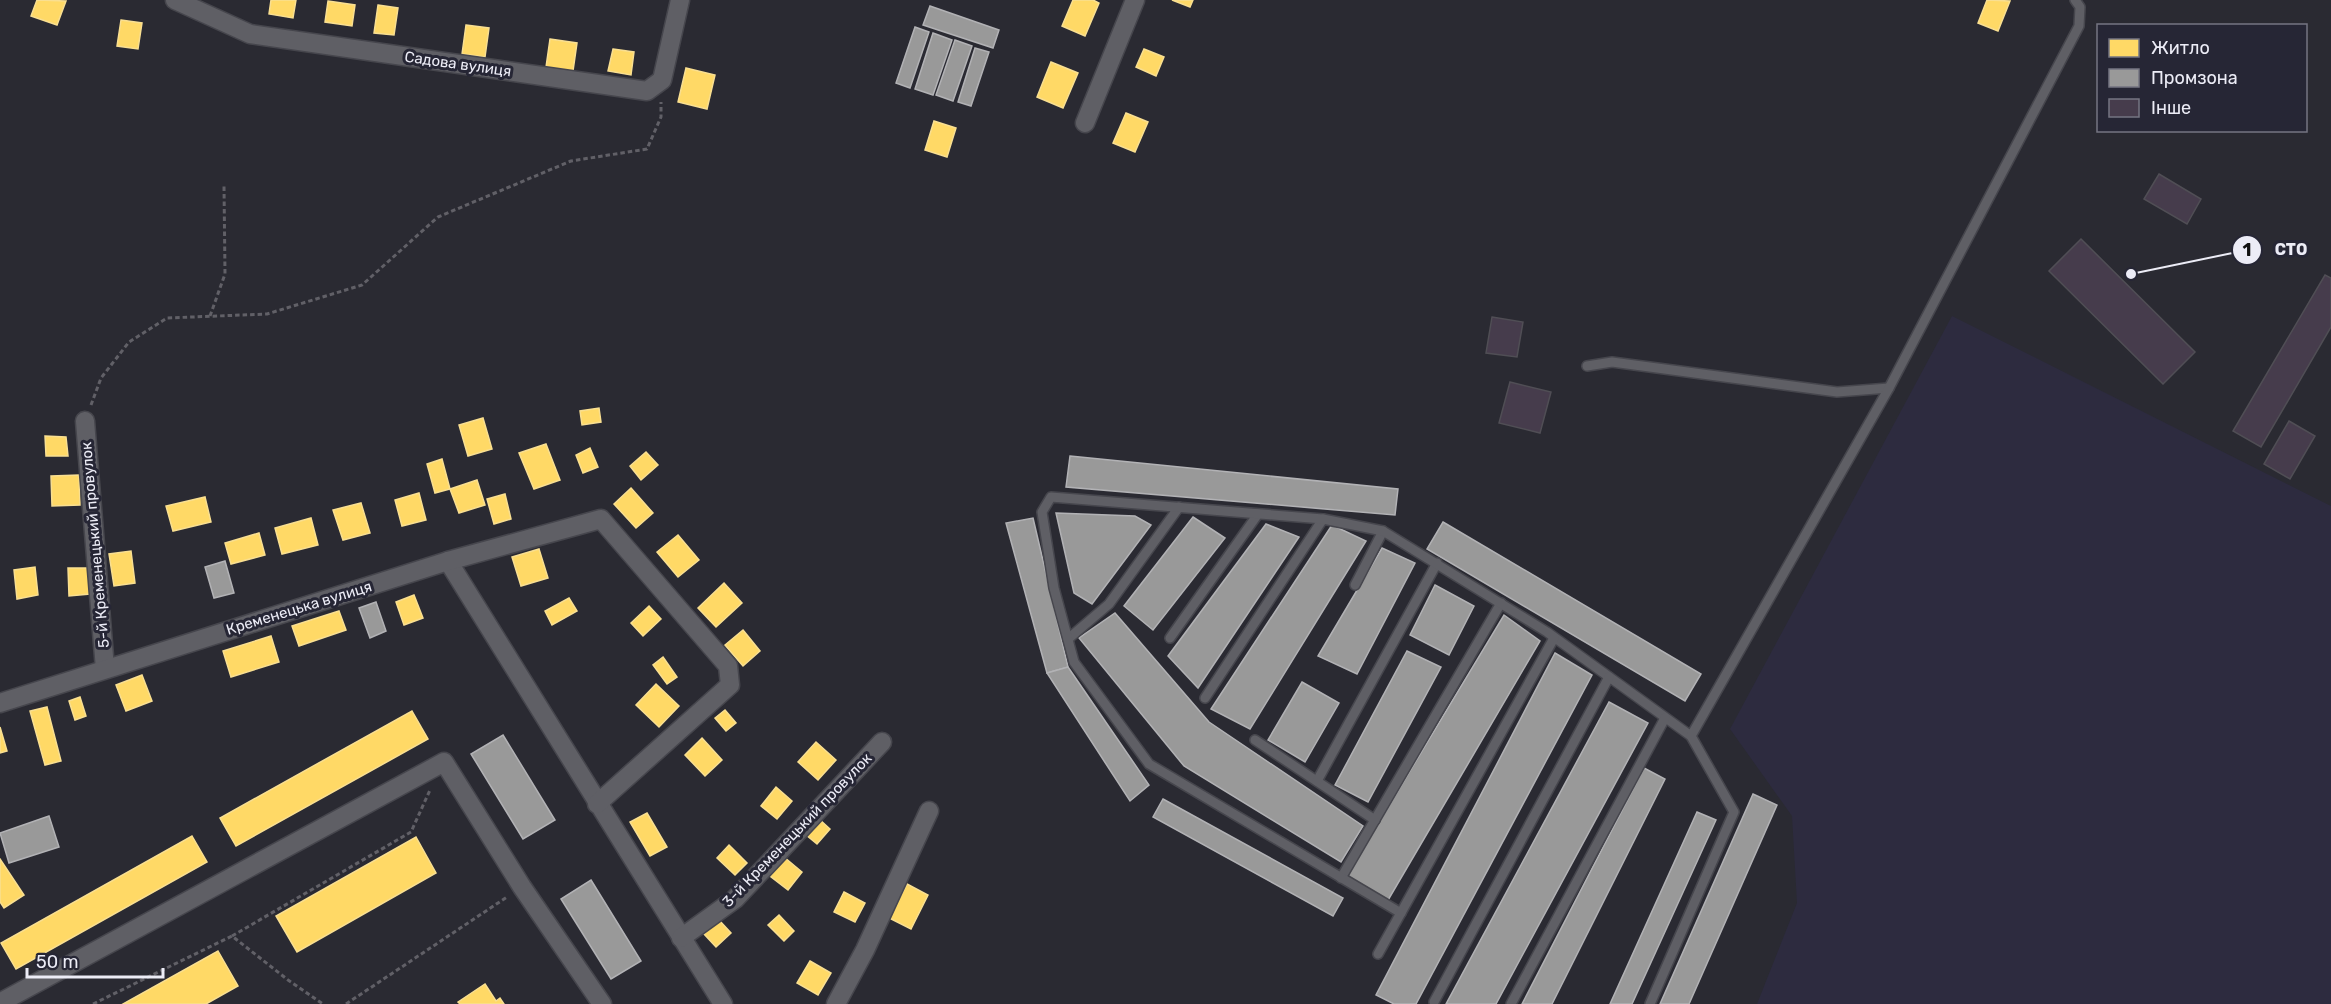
<svg xmlns="http://www.w3.org/2000/svg" width="2331" height="1004" viewBox="0 0 2331 1004" font-family="Rubik,sans-serif">
  <style>
    .built { fill: #2d2b3f }
    .homes { fill: #ffd966; stroke: #f9df91; stroke-width: 1.5 }
    .industry { fill: #999; stroke: #b2b2b5; stroke-width: 1.5 }
    .building { fill: #463c4c; stroke: #504e55; stroke-width: 1.5 }
    .lines { fill: none; stroke-linecap: round; stroke-linejoin: round }
    .service-casing { stroke: #46464d; stroke-width: 12 }
    .minor-casing { stroke: #46464d; stroke-width: 21 }
    .path { stroke: #616067; stroke-width: 3; stroke-dasharray: 4.5 3; stroke-linecap: butt }
    .service { stroke: #5f5f65; stroke-width: 9 }
    .minor { stroke: #5f5f65; stroke-width: 18 }
    .labels { text-anchor: middle; stroke-width: 6; stroke-linejoin: round; paint-order: stroke }
    .street-label { font-size: 15px; fill: #ececf6; stroke: #262635 }
    .leader { fill: none; stroke: #ececf6; stroke-width: 2 }
    .callout-dot { fill: #ececf6; stroke: #262635; stroke-width: 2 }
    .mark-label { font-size: 18px; text-anchor: middle; font-weight: bold; fill: #111 }
    .callout-label { font-size: 16px; text-anchor: middle; font-weight: bold; fill: #ececf6; stroke: #262635; stroke-width: 6; stroke-linejoin: round; paint-order: stroke }
  </style>
  <rect width="100%" height="100%" fill="#2a2a32"/>
  <polygon class="built" points="1952,316 2331,506 2331,1004 1757,1004 1797,903 1792,816 1730,729"/>
  <g class="homes">
    <polygon points="37,0 66,1 57,25 31,16"/>
    <polygon points="271,0 296,0 293,18 269,14"/>
    <polygon points="1073,0 1093,0 1099,3 1085,36 1062,26"/>
    <polygon points="1172,0 1193,0 1190,7"/>
    <polygon points="1987,0 2010,1 1998,31 1978,23"/>
    <polygon points="328,1 355,5 352,26 325,22"/>
    <polygon points="378,5 398,8 394,35 374,33"/>
    <polygon points="121,20 142,23 138,49 117,46"/>
    <polygon points="466,25 489,28 485,57 462,54"/>
    <polygon points="550,39 577,43 573,71 546,67"/>
    <polygon points="613,49 634,52 631,75 608,71"/>
    <polygon points="1144,49 1164,57 1156,76 1136,67"/>
    <polygon points="1051,62 1078,73 1063,108 1037,97"/>
    <polygon points="686,68 715,75 707,109 678,102"/>
    <polygon points="1126,113 1148,122 1135,152 1113,143"/>
    <polygon points="934,121 956,128 947,157 925,150"/>
    <polygon points="599,408 601,422 582,425 580,411"/>
    <polygon points="483,418 492,449 468,456 459,425"/>
    <polygon points="45,436 66,437 68,456 46,456"/>
    <polygon points="546,444 560,480 534,489 519,453"/>
    <polygon points="590,448 598,467 583,473 576,455"/>
    <polygon points="646,452 658,465 641,480 630,466"/>
    <polygon points="442,459 450,489 435,493 427,464"/>
    <polygon points="79,475 80,505 52,506 51,476"/>
    <polygon points="477,480 485,505 459,513 450,489"/>
    <polygon points="631,488 653,513 636,528 614,504"/>
    <polygon points="419,493 426,520 402,526 395,500"/>
    <polygon points="505,494 511,519 494,524 487,499"/>
    <polygon points="205,497 211,522 173,531 166,506"/>
    <polygon points="361,503 370,533 343,540 333,510"/>
    <polygon points="311,518 318,545 282,554 275,528"/>
    <polygon points="259,533 265,555 231,564 225,543"/>
    <polygon points="678,535 699,560 678,577 657,552"/>
    <polygon points="539,549 548,578 521,586 512,557"/>
    <polygon points="131,551 135,583 114,586 109,554"/>
    <polygon points="35,567 38,595 17,599 14,570"/>
    <polygon points="68,568 88,568 90,594 69,596"/>
    <polygon points="724,583 742,603 716,627 698,608"/>
    <polygon points="414,595 423,618 404,625 396,602"/>
    <polygon points="569,598 577,611 552,625 545,611"/>
    <polygon points="649,606 661,619 643,636 631,623"/>
    <polygon points="339,611 346,630 299,646 292,626"/>
    <polygon points="743,630 760,651 743,666 725,645"/>
    <polygon points="271,636 279,662 231,677 223,651"/>
    <polygon points="663,657 677,677 667,684 653,665"/>
    <polygon points="142,675 152,701 126,711 116,685"/>
    <polygon points="656,684 679,706 659,727 636,705"/>
    <polygon points="80,697 86,716 75,720 69,701"/>
    <polygon points="47,707 61,761 45,765 30,711"/>
    <polygon points="725,710 736,723 726,731 715,718"/>
    <polygon points="412,711 428,739 236,846 220,818"/>
    <polygon points="0,727 7,751 0,753"/>
    <polygon points="702,738 722,760 705,776 685,755"/>
    <polygon points="816,742 836,760 818,780 798,762"/>
    <polygon points="776,787 792,801 777,819 761,806"/>
    <polygon points="647,813 667,847 650,856 630,822"/>
    <polygon points="819,819 830,829 817,844 806,835"/>
    <polygon points="192,836 207,862 16,969 1,943"/>
    <polygon points="416,837 436,873 297,952 276,916"/>
    <polygon points="729,845 747,863 735,875 717,858"/>
    <polygon points="784,857 802,872 788,890 770,876"/>
    <polygon points="0,859 24,895 4,908 0,902"/>
    <polygon points="907,884 928,895 911,929 889,918"/>
    <polygon points="844,892 865,903 855,922 834,912"/>
    <polygon points="779,915 794,931 784,941 768,925"/>
    <polygon points="719,920 731,933 716,947 704,934"/>
    <polygon points="218,951 238,986 206,1004 123,1004"/>
    <polygon points="810,961 831,973 818,995 797,983"/>
    <polygon points="485,984 496,1001 500,998 504,1004 460,1004 458,1002"/>
  </g>
  <g class="industry">
    <polygon points="930,6 999,30 993,48 923,25"/>
    <polygon points="915,27 929,32 910,88 896,83"/>
    <polygon points="933,33 952,40 933,95 915,89"/>
    <polygon points="955,40 972,46 953,101 936,95"/>
    <polygon points="975,48 989,52 971,106 958,102"/>
    <polygon points="1070,456 1398,489 1395,515 1066,487"/>
    <polygon points="1056,513 1135,516 1151,525 1092,604 1074,593"/>
    <polygon points="1193,517 1225,538 1153,630 1124,606"/>
    <polygon points="1033,518 1068,667 1047,673 1006,523"/>
    <polygon points="1443,522 1701,674 1685,701 1427,549"/>
    <polygon points="1266,524 1299,537 1198,688 1168,656"/>
    <polygon points="1332,525 1366,541 1250,729 1211,709"/>
    <polygon points="1382,548 1415,563 1357,674 1318,656"/>
    <polygon points="225,561 234,593 214,598 205,567"/>
    <polygon points="1435,585 1474,606 1449,655 1410,635"/>
    <polygon points="376,602 386,631 370,638 359,608"/>
    <polygon points="1115,613 1209,722 1363,826 1341,862 1184,766 1079,638"/>
    <polygon points="1504,615 1540,641 1387,902 1346,877"/>
    <polygon points="1407,651 1441,667 1368,802 1335,785"/>
    <polygon points="1555,653 1592,675 1416,1004 1394,1004 1376,995"/>
    <polygon points="1068,667 1149,785 1130,801 1047,673"/>
    <polygon points="1302,682 1339,703 1305,762 1268,740"/>
    <polygon points="1609,702 1648,723 1496,1004 1446,1004"/>
    <polygon points="503,735 555,820 523,839 471,754"/>
    <polygon points="1644,768 1665,779 1552,1004 1522,1004"/>
    <polygon points="1753,794 1777,805 1689,1004 1660,1004"/>
    <polygon points="1163,799 1343,898 1333,916 1153,817"/>
    <polygon points="1697,812 1716,820 1632,1004 1610,1004"/>
    <polygon points="49,816 59,847 9,863 0,833"/>
    <polygon points="591,880 641,961 611,979 561,899"/>
  </g>
  <g class="building">
    <polygon points="2159,174 2201,199 2187,224 2144,199"/>
    <polygon points="2081,239 2195,352 2163,384 2049,271"/>
    <polygon points="2325,275 2331,278 2331,327 2261,447 2233,431"/>
    <polygon points="1492,317 1523,322 1517,357 1486,353"/>
    <polygon points="1510,382 1551,392 1540,433 1499,423"/>
    <polygon points="2289,421 2315,436 2290,479 2264,464"/>
  </g>
  <g class="lines">
    <g class="service-casing">
      <g id="service">
        <polyline points="1587,366 1612,362 1837,392 1889,388"/>
        <polyline points="1355,585 1383,531"/>
        <polyline points="1170,638 1258,514"/>
        <polyline points="1068,639 1109,604 1179,507"/>
        <polyline points="1205,698 1323,519"/>
        <polyline points="1255,740 1375,820"/>
        <polyline points="1317,781 1437,563"/>
        <polyline points="1341,878 1501,603"/>
        <polyline points="1401,913 1149,764 1074,662 1054,588 1042,512 1051,497 1323,519 1383,531 1547,632 1691,736"/>
        <polyline points="1378,954 1554,638"/>
        <polyline points="1434,1002 1609,677"/>
        <polyline points="1511,1004 1665,718"/>
        <polyline points="1650,1004 1734,812 1691,736 1889,388 2079,26 2080,7 2075,0"/>
      </g>
    </g>
    <g class="minor-casing">
      <g id="minor">
        <polyline points="175,0 250,34 647,91 662,80 680,0"/>
        <polyline points="1085,123 1135,0"/>
        <polyline points="85,421 105,669"/>
        <polyline points="448,561 723,1004"/>
        <polyline points="0,703 448,561 601,519 728,666 730,685 597,804"/>
        <polyline points="681,938 735,899 882,742"/>
        <polyline points="5,1000 444,762 522,887 602,1004"/>
        <polyline points="836,1004 865,950 929,811"/>
      </g>
    </g>
    <g class="path">
      <polyline points="210,316 225,274 224,186"/>
      <polyline points="91,405 101,378 129,342 167,318 267,314 362,285 438,217 571,161 647,149 661,117 661,102"/>
      <polyline points="232,936 411,832 430,790"/>
      <polyline points="93,1004 232,936 288,980 323,1004"/>
      <polyline points="346,1004 507,897"/>
    </g>
    <use href="#service" class="service"/>
    <use href="#minor" class="minor"/>
  </g>
  <g class="labels">
    <g class="street-label">
      <text transform="translate(458 64) rotate(8)" y="5">Садова вулиця</text>
      <text transform="translate(95 545) rotate(-95)" y="5">5-й Кременецький провулок</text>
      <text transform="translate(299 608) rotate(-17)" y="5">Кременецька вулиця</text>
      <text transform="translate(797 830) rotate(-46)" y="5">3-й Кременецький провулок</text>
    </g>
  </g>
  <path class="leader" d="M2131 274L2247 250"/>
  <g class="callout-dot">
    <circle cx="2131" cy="274" r="6"/>
    <circle cx="2247" cy="250" r="15"/>
  </g>
  <g class="mark-label">
    <text x="2247" y="256">1</text>
  </g>
  <g class="callout-label">
    <text x="2291" y="255">СТО</text>
  </g>
  <rect x="2097" y="24" width="210" height="108" fill="#262635" stroke="#757582" stroke-width="1.5"/>
  <rect x="2109" y="39" width="30" height="18" fill="#ffd966" stroke="#757582" stroke-width="1.5"/>
  <text x="2151" y="54" font-size="18" fill="#ececf6">Житло</text>
  <rect x="2109" y="69" width="30" height="18" fill="#999999" stroke="#757582" stroke-width="1.5"/>
  <text x="2151" y="84" font-size="18" fill="#ececf6">Промзона</text>
  <rect x="2109" y="99" width="30" height="18" fill="#463c4c" stroke="#757582" stroke-width="1.5"/>
  <text x="2151" y="114" font-size="18" fill="#ececf6">Інше</text>
  <path d="M27 968v9h136v-9" fill="none" stroke="#ececf6" stroke-width="3"/>
  <text x="36" y="968" font-size="18" fill="#ececf6" stroke="#262635" stroke-width="4.5" paint-order="stroke">50 m</text>
</svg>
